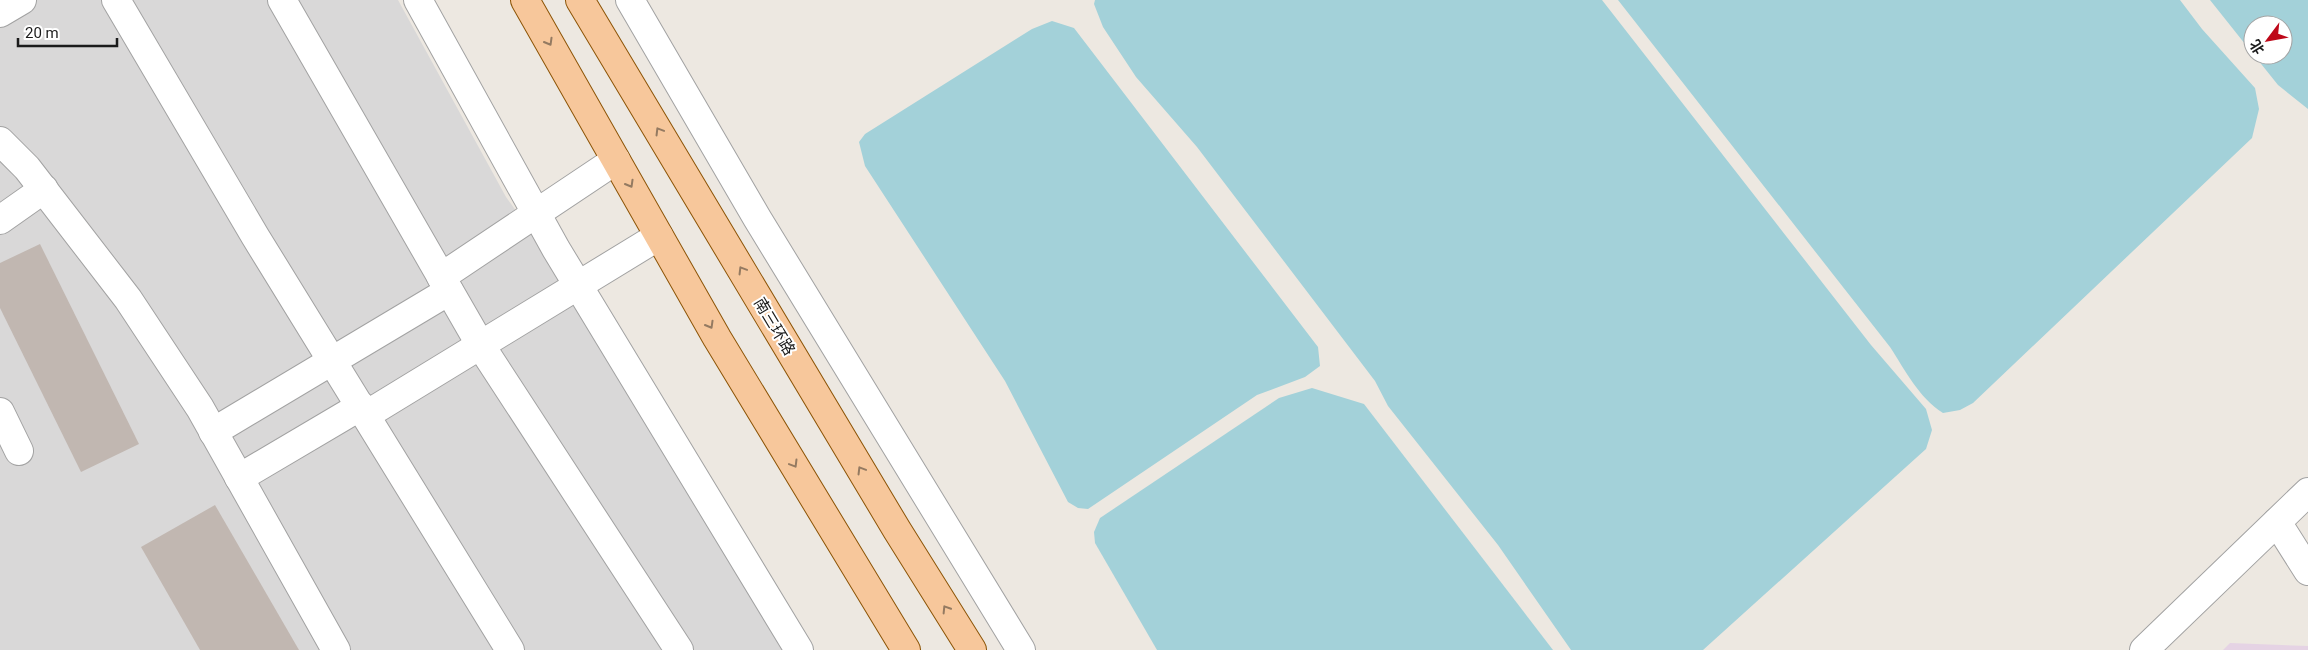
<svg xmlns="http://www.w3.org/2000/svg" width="2308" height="650" font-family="Roboto,'Noto Sans SC',sans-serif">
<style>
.residential{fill:#d9d8d8}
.industrial{fill:#e5d3e4}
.water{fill:#a3d1d9}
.building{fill:#c1b7b1}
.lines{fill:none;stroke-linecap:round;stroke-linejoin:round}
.minor-casing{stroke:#a2a2a2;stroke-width:30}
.major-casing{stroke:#8c5406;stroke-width:30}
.minor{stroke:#fff;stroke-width:28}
.major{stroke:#f7c79b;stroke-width:28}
.oneway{stroke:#947a61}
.labels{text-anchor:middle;stroke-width:4;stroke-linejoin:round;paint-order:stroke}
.street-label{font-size:16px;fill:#1b1b1b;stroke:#fff}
</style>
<rect width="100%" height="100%" fill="#ede8e1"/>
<polygon class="residential" points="0,0 398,0 506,197 599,325 795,650 0,650"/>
<polygon class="industrial" points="2230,643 2308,646 2308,650 2223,650"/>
<g class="water">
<polygon points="1095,0 1602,0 1871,345 1926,409 1932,430 1926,449 1703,650 1571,650 1498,545 1388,406 1375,381 1197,147 1136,77 1103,27 1094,4"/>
<path d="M1618,0H2180L2202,29L2255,88L2259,109L2252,138L1973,403L1960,410L1943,413C1919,398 1905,370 1890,347Z"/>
<polygon points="2210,0 2308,0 2308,109 2278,85 2254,55 2283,55 2283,25 2253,25 2253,54"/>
<polygon points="1052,21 1074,28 1318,347 1320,366 1305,377 1257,395 1088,509 1078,508 1068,502 1005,381 865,166 859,142 865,134 1032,29"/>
<polygon points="1312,388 1364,404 1553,650 1157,650 1095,543 1094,532 1100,518 1279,398"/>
</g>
<g class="building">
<polygon points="40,244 139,444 81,472 0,308 0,263"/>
<polygon points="215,505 299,650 200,650 141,547"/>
</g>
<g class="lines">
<g class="minor-casing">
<g id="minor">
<polyline points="116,0 255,236 510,650"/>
<polyline points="282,0 481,346 679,650"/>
<polyline points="418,0 556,249 799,650"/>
<polyline points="630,0 757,218 1021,650"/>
<polyline points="0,13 22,0"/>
<polyline points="0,141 27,168 128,299 200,408 336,650"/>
<polyline points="0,220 44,189"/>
<polyline points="441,277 616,160"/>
<polyline points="0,412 19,451"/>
<polyline points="366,415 659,236"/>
<polyline points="213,432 449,291"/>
<polyline points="239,478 361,406"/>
<polyline points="2277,522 2308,571"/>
<polyline points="2144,650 2308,492"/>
</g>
</g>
<g class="major-casing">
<g id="major">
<polyline points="525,0 717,338 906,650"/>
<polyline points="580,0 897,530 972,650"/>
</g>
</g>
<use href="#minor" class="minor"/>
<use href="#major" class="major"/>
</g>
<defs><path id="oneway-chevron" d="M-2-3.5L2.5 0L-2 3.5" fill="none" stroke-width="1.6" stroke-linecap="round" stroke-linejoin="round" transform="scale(1.25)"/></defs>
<g class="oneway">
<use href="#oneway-chevron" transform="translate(549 42) rotate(60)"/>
<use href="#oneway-chevron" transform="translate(659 131) rotate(-121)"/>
<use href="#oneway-chevron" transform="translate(630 184) rotate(60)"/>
<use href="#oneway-chevron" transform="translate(742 270) rotate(-121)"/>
<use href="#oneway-chevron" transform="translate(710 325) rotate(60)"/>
<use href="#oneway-chevron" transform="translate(794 464) rotate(59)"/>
<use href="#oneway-chevron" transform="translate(861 470) rotate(-121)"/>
<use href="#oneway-chevron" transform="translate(946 609) rotate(-122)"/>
</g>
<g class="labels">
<g class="street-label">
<text transform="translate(775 326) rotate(59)" y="6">南三环路</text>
</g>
</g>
<g transform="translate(2268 40) rotate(238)"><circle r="24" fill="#ffffff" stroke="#a4a4a4"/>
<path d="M0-4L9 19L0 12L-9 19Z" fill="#be0819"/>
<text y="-8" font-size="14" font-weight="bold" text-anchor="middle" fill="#1b1b1b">北</text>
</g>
<path d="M18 38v8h99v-8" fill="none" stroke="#1b1b1b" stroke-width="2.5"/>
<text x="25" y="38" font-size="15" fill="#1b1b1b" stroke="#ffffff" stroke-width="4" paint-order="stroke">20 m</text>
</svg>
